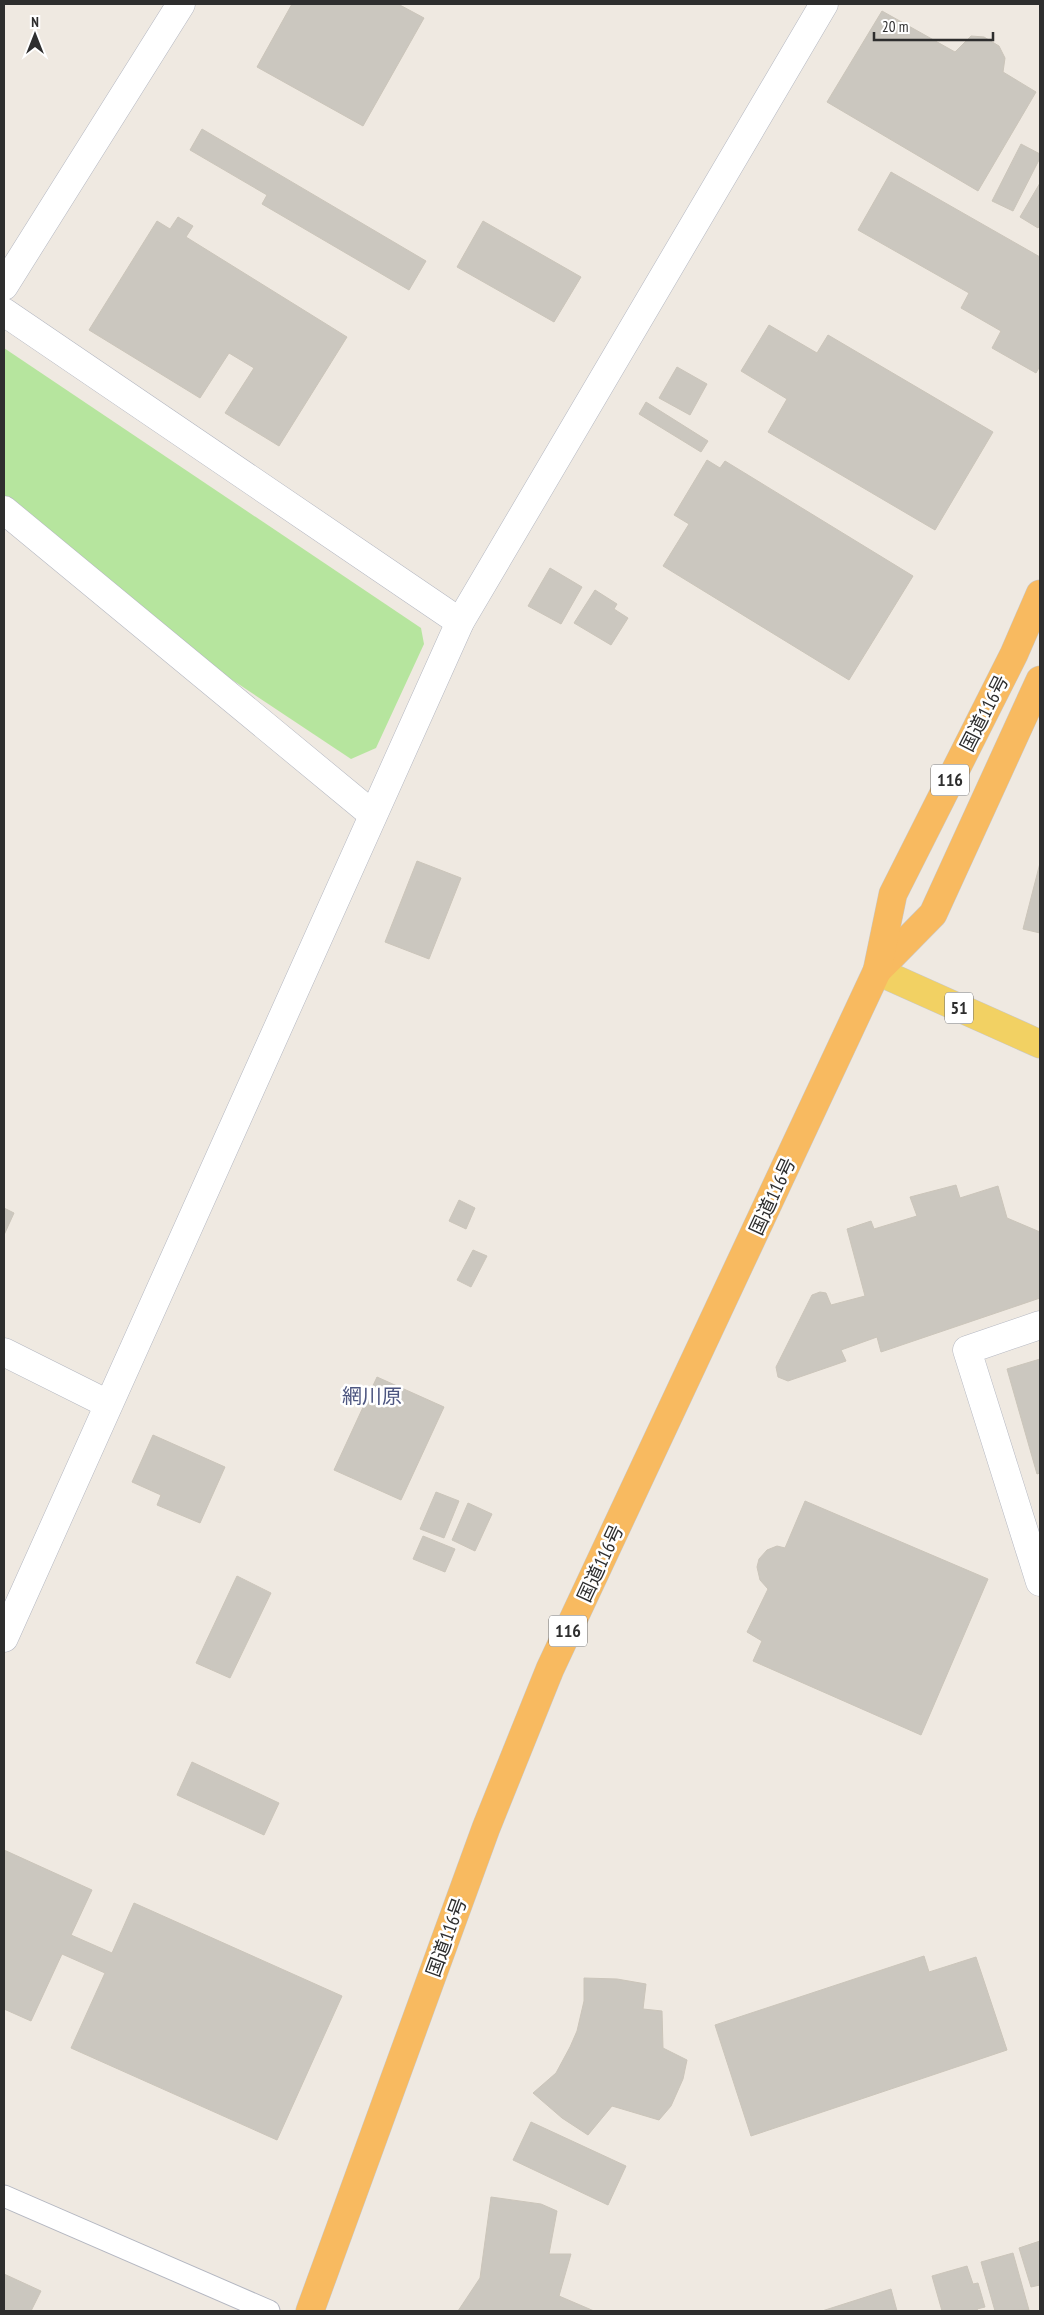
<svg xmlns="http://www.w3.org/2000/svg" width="1044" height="2315" font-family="'PT Sans Narrow','Noto Sans JP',sans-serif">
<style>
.green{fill:#b6e59e}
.building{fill:#cbc7bf;stroke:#cbc5ba}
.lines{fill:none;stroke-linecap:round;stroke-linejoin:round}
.service-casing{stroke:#b4b7c1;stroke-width:23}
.minor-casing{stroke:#b4b7c1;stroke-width:29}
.tertiary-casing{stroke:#b4b7c1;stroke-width:29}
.primary-casing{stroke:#c9c9c9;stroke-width:29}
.trunk-casing{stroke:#c9c9c9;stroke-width:29}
.service{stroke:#fff;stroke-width:21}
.minor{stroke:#fff;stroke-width:28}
.tertiary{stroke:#fff;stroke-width:28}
.primary{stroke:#f2d163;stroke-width:28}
.trunk{stroke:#f8ba60;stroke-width:28}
.labels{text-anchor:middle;stroke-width:5;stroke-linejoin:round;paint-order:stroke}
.shield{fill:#fff;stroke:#6d6d6d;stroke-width:1}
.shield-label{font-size:18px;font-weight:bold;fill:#2e2e2e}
.street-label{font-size:19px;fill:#2e2e2e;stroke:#fff}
.neighbourhood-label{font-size:20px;fill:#4d5680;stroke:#fff}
</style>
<rect width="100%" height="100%" fill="#efe9e1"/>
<polygon class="green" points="4,348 421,628 424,644 376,748 351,759 4,528"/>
<g class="building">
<polygon points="292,4 398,4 424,18 363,126 257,67"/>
<polygon points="882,11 955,52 971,36 984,37 999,46 1005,58 1003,72 1036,92 978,191 827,102"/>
<polygon points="202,129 426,261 409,290 262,204 267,195 190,150"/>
<polygon points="1021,144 1040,154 1040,158 1013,211 992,201"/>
<polygon points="891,172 1040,257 1040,366 1036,373 992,348 1001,331 961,308 969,293 858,230"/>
<polygon points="1040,183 1040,225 1038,228 1020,217"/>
<polygon points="178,217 193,226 186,237 347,337 279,446 225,413 254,368 229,353 200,398 89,330 157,221 170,229"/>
<polygon points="483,221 581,277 554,322 457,267"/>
<polygon points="769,325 817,353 828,335 993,432 935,530 768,432 787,399 741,371"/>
<polygon points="677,367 707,384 690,415 659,398"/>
<polygon points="646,402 708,441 701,452 639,414"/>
<polygon points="707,460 720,468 725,461 913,576 849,680 663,566 689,524 674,515"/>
<polygon points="550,568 582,587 561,624 528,606"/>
<polygon points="595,590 617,604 614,609 628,618 611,645 574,623"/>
<polygon points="417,861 461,878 429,959 385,942"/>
<polygon points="1040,863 1040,933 1023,929"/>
<polygon points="956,1185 960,1198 998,1186 1007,1218 1040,1232 1040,1298 881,1352 877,1337 841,1350 846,1361 788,1381 778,1377 776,1367 812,1295 820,1292 826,1293 831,1305 865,1296 847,1229 871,1221 874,1229 917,1216 910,1197"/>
<polygon points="459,1200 475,1208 466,1229 449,1221"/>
<polygon points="4,1208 14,1213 4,1235"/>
<polygon points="473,1250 487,1256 471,1287 457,1280"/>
<polygon points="1040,1359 1040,1473 1037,1474 1007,1369"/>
<polygon points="377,1377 444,1407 401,1500 334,1470"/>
<polygon points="153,1435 225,1467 200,1523 157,1505 161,1495 132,1482"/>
<polygon points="436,1492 459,1501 444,1538 420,1529"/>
<polygon points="805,1501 988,1579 921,1735 753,1661 762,1641 747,1632 768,1589 760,1580 757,1567 759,1559 767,1550 777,1546 785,1548"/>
<polygon points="468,1503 492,1514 475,1551 452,1540"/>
<polygon points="423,1536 455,1549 445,1572 413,1559"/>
<polygon points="237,1576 271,1593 230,1678 196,1663"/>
<polygon points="192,1762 279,1803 264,1835 177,1795"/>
<polygon points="4,1850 92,1890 71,1935 112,1953 134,1903 342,1996 277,2140 71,2048 105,1973 62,1954 31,2021 4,2009"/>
<polygon points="924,1956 929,1972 976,1957 1007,2050 751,2136 715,2025"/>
<polygon points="584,1978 617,1979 646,1984 643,2009 662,2011 663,2048 687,2060 683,2079 671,2106 659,2120 612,2106 588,2135 562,2118 533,2093 556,2073 570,2047 577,2031 584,2001"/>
<polygon points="531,2122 626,2166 608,2205 513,2160"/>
<polygon points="491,2197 541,2204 557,2211 549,2254 571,2254 559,2296 594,2311 458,2311 480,2278"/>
<polygon points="1040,2241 1040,2285 1031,2287 1019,2248"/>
<polygon points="1013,2253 1029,2310 995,2311 981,2262"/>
<polygon points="967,2266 973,2284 978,2283 985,2307 977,2309 978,2311 942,2311 932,2276"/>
<polygon points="4,2274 41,2291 31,2311 4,2311"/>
<polygon points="891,2289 897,2311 822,2311"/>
</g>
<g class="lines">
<g class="service-casing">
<polyline id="service" points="4,2196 269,2311"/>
</g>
<g class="minor-casing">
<g id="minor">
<polyline points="4,312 460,622"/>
<polyline points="4,510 372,814"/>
<polyline points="1040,1325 967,1350 1040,1582"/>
</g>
</g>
<g class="tertiary-casing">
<g id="tertiary">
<polyline points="4,286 181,4"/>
<polyline points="4,1352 108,1404"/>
<polyline points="4,1638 460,622 824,4"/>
</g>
</g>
<g class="primary-casing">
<polyline id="primary" points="877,971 1040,1044"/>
</g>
<g class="trunk-casing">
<g id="trunk">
<polyline points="877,971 933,914 1040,680"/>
<polyline points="310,2311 486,1828 550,1669 877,971 893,894 1014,654 1040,594"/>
</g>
</g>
<use href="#service" class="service"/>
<use href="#minor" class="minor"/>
<use href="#tertiary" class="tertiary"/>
<use href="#primary" class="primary"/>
<use href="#trunk" class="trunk"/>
</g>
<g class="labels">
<g class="shield">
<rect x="931" y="764.5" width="38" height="31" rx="4"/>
<rect x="945" y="992.5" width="28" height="31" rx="4"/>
<rect x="549" y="1615.5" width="38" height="31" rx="4"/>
</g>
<g class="shield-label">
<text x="950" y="786">116</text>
<text x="959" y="1014">51</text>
<text x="568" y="1637">116</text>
</g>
<g class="street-label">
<text transform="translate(984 713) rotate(-63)" y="7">国道116号</text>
<text transform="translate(772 1196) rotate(-65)" y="7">国道116号</text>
<text transform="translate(600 1563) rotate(-65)" y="7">国道116号</text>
<text transform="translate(446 1937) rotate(-70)" y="7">国道116号</text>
</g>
<g class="neighbourhood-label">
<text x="372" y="1403">網川原</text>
</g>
</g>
<rect width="1044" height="2315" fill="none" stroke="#2e2e2e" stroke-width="10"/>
<g transform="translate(35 35)" stroke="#ffffff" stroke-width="4" paint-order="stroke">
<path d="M0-4L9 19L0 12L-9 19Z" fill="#2e2e2e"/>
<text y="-8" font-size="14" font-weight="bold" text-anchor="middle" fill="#2e2e2e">N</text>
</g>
<path d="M874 32v8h119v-8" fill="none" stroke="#2e2e2e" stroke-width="2.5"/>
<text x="882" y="32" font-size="15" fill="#2e2e2e" stroke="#ffffff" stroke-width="4" paint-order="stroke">20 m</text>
</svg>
